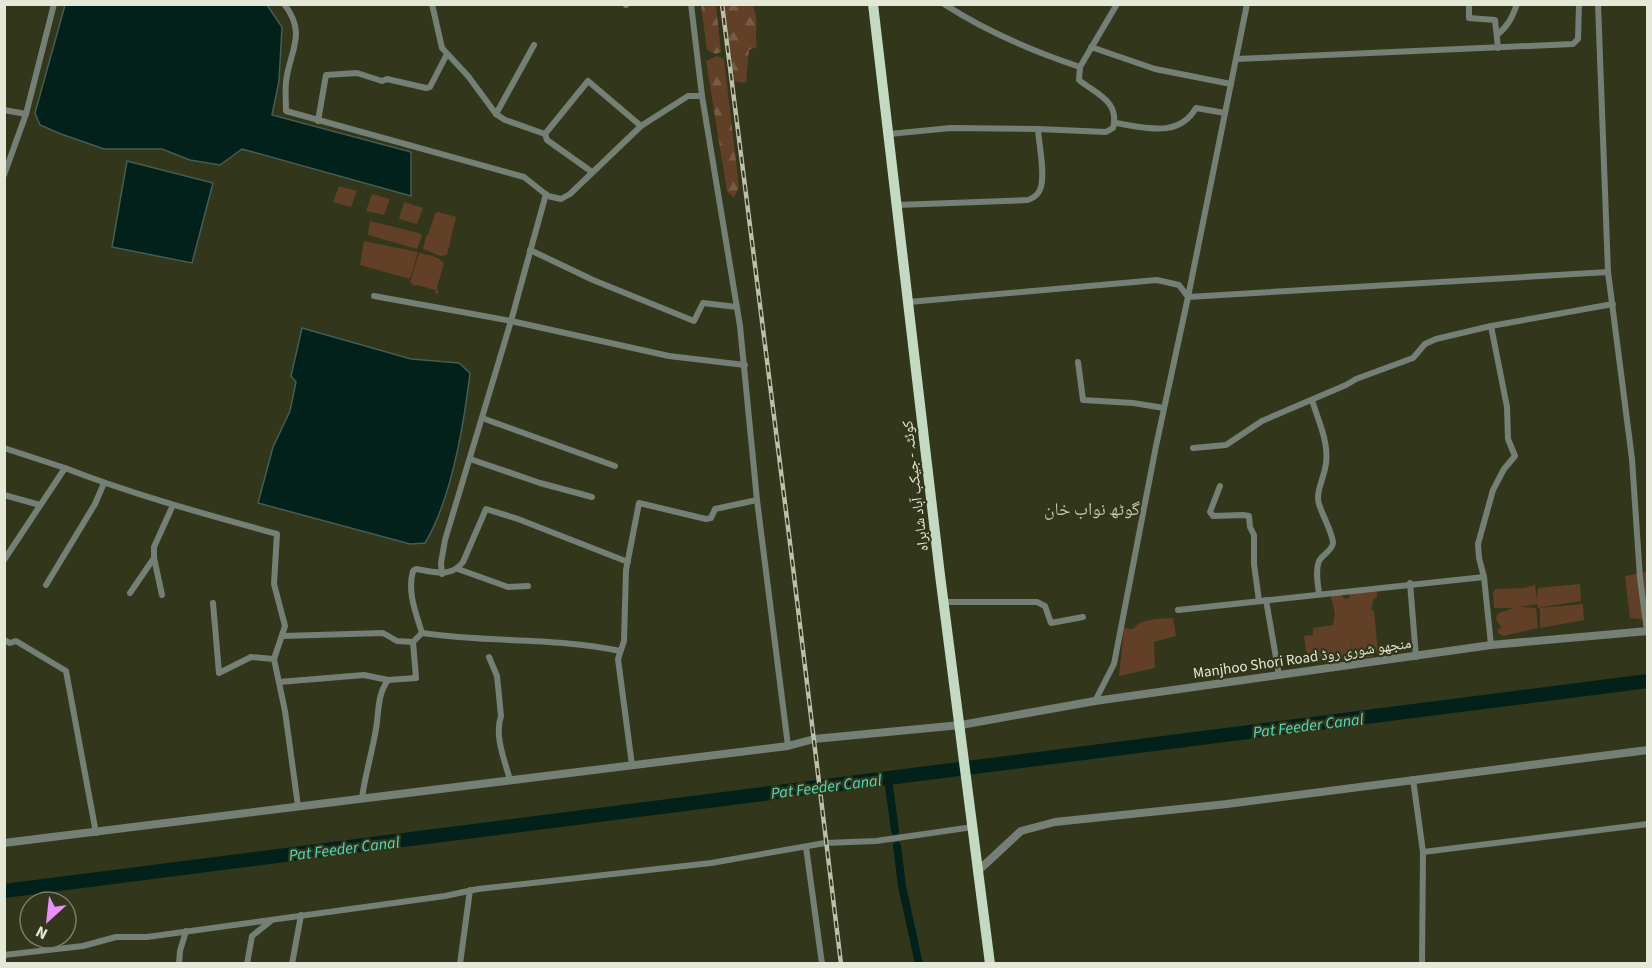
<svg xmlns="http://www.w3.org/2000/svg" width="1652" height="968" font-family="'Source Sans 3','Noto Naskh Arabic',sans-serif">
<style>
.green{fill:#623f27}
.forest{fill:url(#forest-firs)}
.water{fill:#02211b;stroke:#465d53;stroke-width:1.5}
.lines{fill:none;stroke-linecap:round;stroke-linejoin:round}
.canal{stroke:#02211b;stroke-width:8}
.river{stroke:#02211b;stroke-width:14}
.minor{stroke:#747f75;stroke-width:6}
.tertiary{stroke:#747f75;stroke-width:8}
.trunk{stroke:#c2dac2;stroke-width:10}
.rail-casing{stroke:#bcbfac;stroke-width:4.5}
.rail{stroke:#32361a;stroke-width:2;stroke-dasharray:7;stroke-linecap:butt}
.labels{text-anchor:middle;stroke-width:4.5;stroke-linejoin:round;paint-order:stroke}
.street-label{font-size:15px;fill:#e5e8d7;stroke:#32361a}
.water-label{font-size:16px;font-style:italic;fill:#4fdec0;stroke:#32361a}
.quarter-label{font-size:18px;fill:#bfc4a3;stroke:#32361a}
</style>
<defs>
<pattern id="forest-firs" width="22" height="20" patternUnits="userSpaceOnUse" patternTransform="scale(1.5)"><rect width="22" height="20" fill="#623f27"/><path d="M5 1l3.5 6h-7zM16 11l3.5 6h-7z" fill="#785b46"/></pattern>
</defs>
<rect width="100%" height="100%" fill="#32361a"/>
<g class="green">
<polygon points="339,186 357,191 351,207 333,202"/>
<polygon points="372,194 390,199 384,215 366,211"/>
<polygon points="404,202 423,208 417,224 399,219"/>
<polygon points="438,212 456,217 447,255 440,256 423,249 426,236 428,235 435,214"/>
<polygon points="370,221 419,233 422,236 417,249 368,235"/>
<polygon points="364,241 418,252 410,279 360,265"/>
<path d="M419,253C429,255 437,256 444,263L437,288L439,293L436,294L435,290L417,285L414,286L410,282Z"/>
<polygon points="1647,572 1647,620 1630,618 1625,576"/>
<polygon points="1580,584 1581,601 1538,608 1537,604 1520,607 1536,608 1538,628 1503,636 1498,633 1498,628 1500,630 1501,627 1496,620 1497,614 1513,608 1494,608 1493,593 1495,589 1524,588 1535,585 1537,599 1538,588"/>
<polygon points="1372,589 1377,592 1377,598 1374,598 1371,609 1374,611 1378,652 1371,657 1353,658 1349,633 1352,657 1308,663 1304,636 1313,635 1313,628 1333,625 1335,613 1331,598 1334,593 1341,594 1345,599 1349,598 1350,594 1362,590 1368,593"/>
<polygon points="1583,604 1584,620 1540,628 1540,608"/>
<path d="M1173,618L1176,636L1154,642L1155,668L1119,676L1124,628L1133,629C1141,618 1160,619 1173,618Z"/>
</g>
<g class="forest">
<polygon points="701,5 716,5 721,52 716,54 707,50"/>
<path d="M723,5H752C760,18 754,32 757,47L749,50L746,83L732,81Z"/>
<polygon points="717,56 724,59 739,187 734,198 727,191 706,61"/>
</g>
<g class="water">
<polygon points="65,5 267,5 282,27 279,81 272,115 411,152 411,196 242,149 220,165 190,160 162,149 104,149 61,134 40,125 35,113"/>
<polygon points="127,161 213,183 192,263 112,247"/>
<path d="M302,328L411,359L459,363L470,373C464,423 451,500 425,543L410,544L258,503L273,447L290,411L296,382L291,376Z"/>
</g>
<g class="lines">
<g class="canal">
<polyline points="888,778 895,831"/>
<polyline points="897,846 902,886 919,964"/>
</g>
<polyline class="river" points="4,891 1648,681"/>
<g class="minor">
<path d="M284,4C308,34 289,52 286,82C285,92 286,102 286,111L524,177L548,196L561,199L570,194L641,126L688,96H702"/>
<polyline points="432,4 442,48 468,76 496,114 505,120 545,134 547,140 592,172"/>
<polyline points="691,4 702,96 740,326 757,500 788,746"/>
<path d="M944,4C987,32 1032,51 1080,67L1117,4"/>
<polyline points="1469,4 1469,18 1495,20 1498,48"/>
<polyline points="1598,4 1608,272 1632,459 1640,578 1647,631"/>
<polyline points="626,5 626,4"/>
<path d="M1497,35C1508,26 1512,18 1517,4"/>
<polyline points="1091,47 1155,69 1231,84"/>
<polyline points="1236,59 1573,44 1578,39 1579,4"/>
<polyline points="4,110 26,114"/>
<polyline points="496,114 534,45"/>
<polyline points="318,121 326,75 357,73 382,81 387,79 426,88 430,87 447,54"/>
<path d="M1115,123C1144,127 1178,139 1196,108L1225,113"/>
<polyline points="545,134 588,81 641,126"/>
<path d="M889,134L951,128L1038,129L1106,132L1113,128C1120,101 1096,94 1079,80L1080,67"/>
<polyline points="4,175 26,114 54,4"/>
<polyline points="546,194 511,321 669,356 745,365"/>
<path d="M897,205L1028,200C1034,198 1039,194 1041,187C1045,172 1039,145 1038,129"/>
<polyline points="530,250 593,280 694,321 703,303 737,307"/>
<polyline points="374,296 511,321 445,540 441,563 442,574"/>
<polyline points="909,302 1157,280 1179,285 1188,297 1608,272"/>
<polyline points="1491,326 1507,407 1508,439 1515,456 1504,469 1493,490 1478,544 1479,558 1484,577 1491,645"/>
<polyline points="1078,362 1083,400 1133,403 1164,408"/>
<path d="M1312,400C1318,420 1329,442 1326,463C1325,476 1315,492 1319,504C1321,512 1333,534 1333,543C1332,551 1322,555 1319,561C1315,571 1318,584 1319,594"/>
<polyline points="482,418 615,466"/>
<polyline points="4,448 65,468"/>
<polyline points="1193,448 1226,445 1262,421 1346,385 1356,379 1413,358 1425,344 1436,339 1491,326 1613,304"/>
<polyline points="470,459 540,483 592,497"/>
<polyline points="1220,486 1210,512 1213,516 1243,515 1249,516 1250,527 1254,535 1254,564 1259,601"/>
<polyline points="4,495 40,505"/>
<polyline points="154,558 162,595"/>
<path d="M4,560L65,468C134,495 205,514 277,534L274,584L285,626L274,659"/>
<polyline points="458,569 508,587 528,586"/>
<polyline points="1410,583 1416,657"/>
<polyline points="46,585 95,504 104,483"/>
<polyline points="130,593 154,558 154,547 173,505"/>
<polyline points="1266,600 1279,675"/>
<polyline points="944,602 1037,602 1045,606 1051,623 1083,617"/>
<polyline points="213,603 219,673 251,657 274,659 285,711 298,806"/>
<polyline points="1178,610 1484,577"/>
<path d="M422,633C416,613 407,592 413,571L416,569C434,572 451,578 463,562L486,509L518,519L628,562"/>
<path d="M422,633C487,643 555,637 620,651"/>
<polyline points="283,636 383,633 397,641 413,642"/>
<polyline points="4,640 10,643 16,641 66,671 96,833"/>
<path d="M489,657L497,676L501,716C494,736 505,761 510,780"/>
<polyline points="279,682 364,675 388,680"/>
<polyline points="1095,701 1114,664 1156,446 1188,297 1247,4"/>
<polyline points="632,765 618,659 624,641 626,570 639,503 706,519 711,518 715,509 757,500"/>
<polyline points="1413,779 1423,852 1422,964"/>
<path d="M362,798C365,775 372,753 376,729C379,712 377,695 388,680L416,678L413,642L422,633"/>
<polyline points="806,847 822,964"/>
<polyline points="1423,852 1648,824"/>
<polyline points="4,955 83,946 116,937 147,937 445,896 478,889 711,863 825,843 876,841 973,827"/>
<polyline points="179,964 180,951 186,931"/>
<polyline points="247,964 252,936 272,920"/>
<polyline points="292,964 301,915"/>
<polyline points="460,964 470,890"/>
</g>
<g class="tertiary">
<polyline points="4,843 788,746 814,739 961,725 1095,701 1491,645 1648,631"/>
<polyline points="979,870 1021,831 1055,822 1227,804 1648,750"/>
</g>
<polyline class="trunk" points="873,4 940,575 990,964"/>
<g class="rail-casing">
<polyline id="rail" points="722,4 791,551 841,964"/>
</g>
<use href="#rail" class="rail"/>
</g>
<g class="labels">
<g class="street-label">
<text transform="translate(915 486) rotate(-97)" y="5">کوئٹہ - جیکب آباد شاہراہ</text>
<text transform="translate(1302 658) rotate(-8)" y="5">Manjhoo Shori Road منجھو شوری روڈ</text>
</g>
<g class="water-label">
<text transform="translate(1308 725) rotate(-7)" y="6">Pat Feeder Canal</text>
<text transform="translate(826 786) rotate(-7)" y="6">Pat Feeder Canal</text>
<text transform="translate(344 848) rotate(-7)" y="6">Pat Feeder Canal</text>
</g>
<g class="quarter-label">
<text x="1092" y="515">گوٹھ نواب خان</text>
</g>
</g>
<rect width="1652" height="968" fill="none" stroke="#e5e8d7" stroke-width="12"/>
<g transform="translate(48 920) rotate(207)"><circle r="28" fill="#32361a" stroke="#7a7d66" stroke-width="1.5"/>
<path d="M0-4.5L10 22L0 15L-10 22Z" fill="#eb8dfc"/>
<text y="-9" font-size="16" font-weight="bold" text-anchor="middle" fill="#e5e8d7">N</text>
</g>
</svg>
